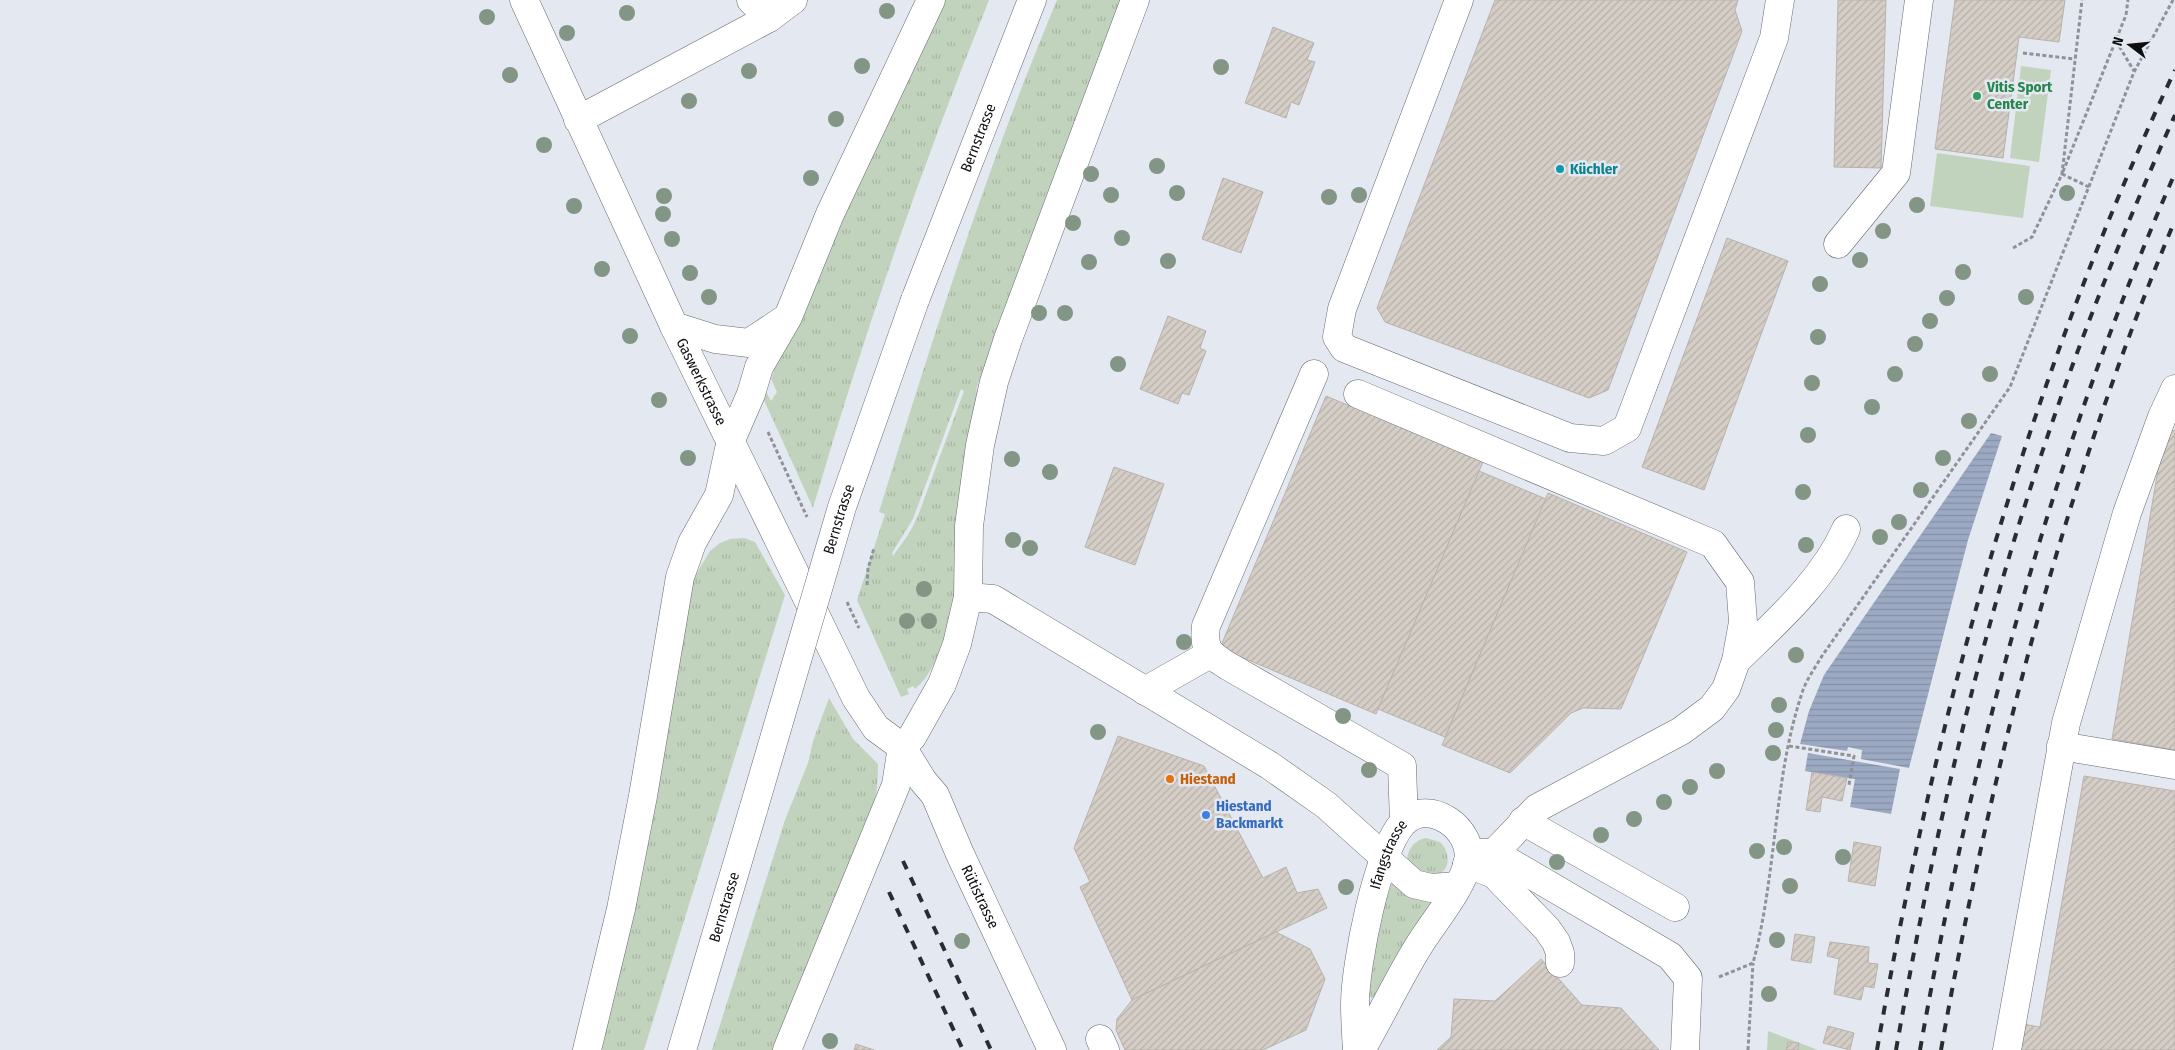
<svg xmlns="http://www.w3.org/2000/svg" width="2175" height="1050" font-family="'Fira Sans Condensed',sans-serif">
<style>
.grass{fill:url(#grass-tufts);fill-rule:evenodd}
.green{fill:#c2d3bd}
.water{fill:url(#water-rules)}
.building{fill:url(#building-hatch);stroke:#b9b2ac}
.lines{fill:none;stroke-linecap:round;stroke-linejoin:round}
.minor-casing{stroke:#666970;stroke-width:29}
.major-casing{stroke:#666970;stroke-width:29}
.path{stroke:#8f9299;stroke-width:3;stroke-dasharray:4 2.5;stroke-linecap:butt}
.minor{stroke:#fff;stroke-width:28}
.major{stroke:#fff;stroke-width:28}
.rail{stroke:#2a2c2f;stroke-width:4;stroke-dasharray:9 9;stroke-linecap:butt}
.major-bridge-casing{stroke:#666970;stroke-width:29;stroke-linecap:butt}
.major-bridge{stroke:#fff;stroke-width:28}
.tree{fill:#839584}
.leisure-dot{fill:#2e9e5b;stroke:#e4e8f1;stroke-width:2}
.culture-dot{fill:#0f9aa8;stroke:#e4e8f1;stroke-width:2}
.food-dot{fill:#e8710a;stroke:#e4e8f1;stroke-width:2}
.shop-dot{fill:#3f7fe0;stroke:#e4e8f1;stroke-width:2}
.labels{text-anchor:middle;stroke-width:5;stroke-linejoin:round;paint-order:stroke}
.leisure-label{font-size:15px;font-weight:bold;fill:#27864d;stroke:#e4e8f1;text-anchor:start}
.street-label{font-size:15px;fill:#0d0e11;stroke:#e4e8f1}
.culture-label{font-size:15px;font-weight:bold;fill:#0d838f;stroke:#e4e8f1;text-anchor:start}
.food-label{font-size:15px;font-weight:bold;fill:#c56008;stroke:#e4e8f1;text-anchor:start}
.shop-label{font-size:15px;font-weight:bold;fill:#366cbe;stroke:#e4e8f1;text-anchor:start}
</style>
<defs>
<pattern id="grass-tufts" width="24" height="20" patternUnits="userSpaceOnUse" patternTransform="scale(1.25)"><rect width="24" height="20" fill="#c2d3bd"/><path d="M3 7l-1-3M5 7V3M7 7l1-3M15 17l-1-3M17 17v-4M19 17l1-3" fill="none" stroke="#a6b4a1"/></pattern>
<pattern id="water-rules" width="6" height="5" patternUnits="userSpaceOnUse" patternTransform="scale(1.25)"><rect width="6" height="5" fill="#9ca9c3"/><path d="M0 2.5h6" fill="none" stroke="#8590a6"/></pattern>
<pattern id="building-hatch" width="6" height="6" patternUnits="userSpaceOnUse" patternTransform="scale(1.25)"><rect width="6" height="6" fill="#d5cec7"/><path d="M-1 1l2-2M0 6l6-6M5 7l2-2" fill="none" stroke="#b6b0aa"/></pattern>
</defs>
<rect width="100%" height="100%" fill="#e4e8f1"/>
<g class="grass">
<path d="M940,0H989C922,166 863,336 813,508L763,398L766,392L771,401L777,392L771,379L805,292Z"/>
<path d="M1057,0H1121L1017,274L976,390L981,392L955,595C948,625 940,668 915,689L913,686L907,689L909,694L901,697L857,600L885,514L879,512C932,339 987,167 1057,0ZM961,389L964,391L919,513L910,532L893,556L892,553L913,519Z"/>
<polygon points="744,538 755,542 785,595 644,1050 600,1050 649,839 670,704 692,581 710,551 720,543 730,539"/>
<path d="M829,698L853,739L878,764C878,792 874,815 864,842L858,839L856,845L861,847L776,1050H712L785,820L808,763L813,741Z"/>
<path d="M1426,838L1440,842C1448,849 1452,866 1441,873C1437,876 1430,876 1425,878L1407,860C1408,848 1415,840 1426,838Z"/>
<polygon points="1392,883 1404,890 1434,897 1376,995 1372,998 1368,996 1368,987 1383,908"/>
</g>
<g class="green">
<polygon points="2021,66 2051,70 2039,162 2010,158"/>
<polygon points="1937,153 2030,166 2023,218 1930,206"/>
<polygon points="1768,1031 1818,1050 1767,1050"/>
</g>
<g class="water">
<polygon points="1991,433 2002,436 1968,540 1909,768 1861,759 1862,750 1848,747 1847,751 1800,744 1809,711 1824,675"/>
<polygon points="1808,753 1900,769 1891,814 1850,807 1855,779 1805,771"/>
</g>
<g class="building">
<polygon points="1495,0 1738,0 1735,10 1742,31 1608,390 1589,398 1385,322 1377,308"/>
<polygon points="1838,0 1886,0 1881,168 1834,167"/>
<polygon points="1955,0 2065,0 2059,42 2019,37 2003,158 1935,149"/>
<polygon points="1273,27 1314,43 1307,60 1315,62 1299,105 1291,102 1286,118 1245,103"/>
<polygon points="1223,178 1263,192 1241,253 1202,239"/>
<polygon points="1727,238 1788,261 1704,490 1642,467"/>
<polygon points="1168,316 1206,331 1200,348 1206,351 1189,395 1182,393 1178,404 1140,389"/>
<polygon points="1326,396 1483,462 1376,714 1220,648"/>
<polygon points="2165,429 2175,431 2175,750 2112,739"/>
<polygon points="1114,467 1164,484 1135,565 1085,547"/>
<polygon points="1479,471 1546,499 1445,737 1378,709"/>
<polygon points="1548,493 1687,552 1621,709 1583,708 1571,713 1510,773 1442,745"/>
<polygon points="1118,736 1204,766 1263,878 1286,867 1297,893 1318,889 1327,908 1132,1000 1080,887 1090,882 1074,848"/>
<polygon points="1812,772 1847,778 1842,801 1822,797 1820,812 1806,810"/>
<polygon points="2084,776 2175,791 2175,1050 2015,1050 2022,1024 2040,1027"/>
<polygon points="1854,842 1881,847 1875,886 1848,881"/>
<polygon points="1276,932 1310,949 1325,979 1306,1030 1263,1050 1125,1050 1116,1030 1117,1019 1132,1000"/>
<polygon points="1795,934 1815,937 1811,963 1791,960"/>
<polygon points="1830,942 1869,947 1868,963 1878,964 1874,988 1864,986 1861,1000 1834,994 1839,959 1827,956"/>
<polygon points="1541,959 1582,1005 1621,1008 1659,1050 1437,1050 1451,1037 1454,999 1495,1001"/>
<polygon points="1828,1026 1854,1033 1850,1050 1823,1043"/>
<polygon points="1788,1042 1799,1043 1798,1050 1786,1050"/>
<polygon points="856,1044 874,1050 854,1050"/>
</g>
<g class="lines">
<g class="minor-casing">
<g id="minor">
<path id="s1" d="M524,0L674,326L856,698L876,728L902,747L923,781L935,795L960,854L1052,1050"/>
<polyline points="751,0 769,18"/>
<polyline points="1459,0 1342,309 1337,337 1344,348 1570,438 1604,441 1627,428 1774,38 1780,0"/>
<polyline points="578,120 769,18 793,0"/>
<polyline points="1838,244 1896,173 1919,0"/>
<polyline points="674,326 715,339 749,343 785,319"/>
<path d="M1314,374L1206,626C1203,650 1209,654 1228,666L1402,766L1404,822"/>
<polyline points="1358,394 1713,544 1740,582 1743,622 1736,661 1726,689 1712,708 1681,731 1537,808 1494,853"/>
<polyline points="968,597 993,599 1269,765 1326,805 1414,884 1431,888 1457,886"/>
<path d="M1736,661C1776,622 1823,581 1846,529"/>
<polyline points="1145,691 1210,654"/>
<polyline points="2061,746 2175,765"/>
<polyline points="1523,821 1675,907"/>
<polyline points="1475,853 1494,853 1670,956 1688,978 1685,1050"/>
<polyline points="1467,864 1494,874 1547,929 1556,942 1560,953 1560,963"/>
<polyline points="1100,1039 1105,1050"/>
<polyline points="587,1050 621,909 643,796 680,577 692,543 719,495 731,440 751,394 759,367 788,317 830,214 931,0"/>
<polyline points="787,1050 896,785 902,747 912,737 942,684 957,644 968,597 969,526 980,445 994,382 1008,339 1135,0"/>
<path id="s2" d="M1357,1050C1356,1035 1355,1020 1355,1004C1355,966 1377,851 1403,823C1429,796 1475,830 1468,862C1461,891 1433,922 1418,947C1397,981 1381,1016 1361,1050"/>
<polyline points="2007,1050 2066,723 2127,513 2162,417 2175,389"/>
</g>
</g>
<g class="major-casing">
<g id="major">
<path id="s3" d="M915,300L1032,0"/>
<path id="s4" d="M682,1050L754,807"/>
</g>
</g>
<g class="path">
<polyline points="2116,41 2134,71"/>
<polyline points="2023,53 2075,59"/>
<polyline points="2089,187 2062,174 2126,15 2128,0"/>
<polyline points="2013,248 2032,237 2062,174 2082,0"/>
<polyline points="768,432 807,517"/>
<polyline points="867,585 868,569 874,548"/>
<polyline points="847,602 859,628"/>
<polyline points="1789,746 1854,756 1849,785"/>
<path d="M1719,977L1753,963C1777,874 1773,780 1802,693C1806,680 1815,668 1822,656L2010,387L2134,72L2173,0"/>
<polyline points="1748,1050 1753,963"/>
</g>
<use href="#minor" class="minor"/>
<use href="#major" class="major"/>
<g class="rail">
<polyline points="903,861 991,1050"/>
<polyline points="889,892 963,1050"/>
<path d="M1877,1050C1936,712 2028,381 2175,70"/>
<path d="M1896,1050C1930,857 1973,664 2034,477C2074,353 2122,233 2175,115"/>
<path d="M1920,1050C1973,749 2052,454 2175,173"/>
<path d="M1941,1050C1992,764 2063,489 2175,220"/>
</g>
<g class="major-bridge-casing">
<g id="major-bridge">
<path id="s5" d="M754,807L842,507L915,300"/>
</g>
</g>
<use href="#major-bridge" class="major-bridge"/>
</g>
<g class="tree">
<circle cx="887" cy="11" r="8"/>
<circle cx="627" cy="13" r="8"/>
<circle cx="487" cy="17" r="8"/>
<circle cx="567" cy="33" r="8"/>
<circle cx="862" cy="66" r="8"/>
<circle cx="1221" cy="67" r="8"/>
<circle cx="749" cy="71" r="8"/>
<circle cx="510" cy="75" r="8"/>
<circle cx="689" cy="101" r="8"/>
<circle cx="836" cy="119" r="8"/>
<circle cx="544" cy="145" r="8"/>
<circle cx="1157" cy="166" r="8"/>
<circle cx="1091" cy="174" r="8"/>
<circle cx="811" cy="178" r="8"/>
<circle cx="1177" cy="193" r="8"/>
<circle cx="2067" cy="193" r="8"/>
<circle cx="1111" cy="195" r="8"/>
<circle cx="1359" cy="195" r="8"/>
<circle cx="664" cy="196" r="8"/>
<circle cx="1329" cy="197" r="8"/>
<circle cx="1917" cy="205" r="8"/>
<circle cx="574" cy="206" r="8"/>
<circle cx="663" cy="214" r="8"/>
<circle cx="1073" cy="223" r="8"/>
<circle cx="1883" cy="231" r="8"/>
<circle cx="1122" cy="238" r="8"/>
<circle cx="672" cy="239" r="8"/>
<circle cx="1860" cy="260" r="8"/>
<circle cx="1168" cy="261" r="8"/>
<circle cx="1089" cy="262" r="8"/>
<circle cx="602" cy="269" r="8"/>
<circle cx="1963" cy="272" r="8"/>
<circle cx="690" cy="273" r="8"/>
<circle cx="1820" cy="284" r="8"/>
<circle cx="709" cy="297" r="8"/>
<circle cx="2026" cy="297" r="8"/>
<circle cx="1947" cy="298" r="8"/>
<circle cx="1039" cy="313" r="8"/>
<circle cx="1065" cy="313" r="8"/>
<circle cx="1930" cy="321" r="8"/>
<circle cx="630" cy="336" r="8"/>
<circle cx="1818" cy="337" r="8"/>
<circle cx="1915" cy="344" r="8"/>
<circle cx="1118" cy="364" r="8"/>
<circle cx="1895" cy="374" r="8"/>
<circle cx="1990" cy="374" r="8"/>
<circle cx="1812" cy="383" r="8"/>
<circle cx="659" cy="400" r="8"/>
<circle cx="1872" cy="407" r="8"/>
<circle cx="1969" cy="421" r="8"/>
<circle cx="1808" cy="435" r="8"/>
<circle cx="688" cy="458" r="8"/>
<circle cx="1943" cy="458" r="8"/>
<circle cx="1012" cy="459" r="8"/>
<circle cx="1050" cy="472" r="8"/>
<circle cx="1921" cy="490" r="8"/>
<circle cx="1803" cy="492" r="8"/>
<circle cx="1899" cy="522" r="8"/>
<circle cx="1880" cy="537" r="8"/>
<circle cx="1013" cy="540" r="8"/>
<circle cx="1806" cy="545" r="8"/>
<circle cx="1030" cy="548" r="8"/>
<circle cx="924" cy="589" r="8"/>
<circle cx="907" cy="621" r="8"/>
<circle cx="929" cy="621" r="8"/>
<circle cx="1184" cy="642" r="8"/>
<circle cx="1796" cy="655" r="8"/>
<circle cx="1779" cy="705" r="8"/>
<circle cx="1343" cy="716" r="8"/>
<circle cx="1776" cy="730" r="8"/>
<circle cx="1098" cy="732" r="8"/>
<circle cx="1773" cy="753" r="8"/>
<circle cx="1369" cy="770" r="8"/>
<circle cx="1717" cy="771" r="8"/>
<circle cx="1690" cy="787" r="8"/>
<circle cx="1664" cy="802" r="8"/>
<circle cx="1634" cy="819" r="8"/>
<circle cx="1601" cy="835" r="8"/>
<circle cx="1784" cy="847" r="8"/>
<circle cx="1757" cy="851" r="8"/>
<circle cx="1843" cy="857" r="8"/>
<circle cx="1557" cy="862" r="8"/>
<circle cx="1790" cy="886" r="8"/>
<circle cx="1346" cy="887" r="8"/>
<circle cx="1777" cy="940" r="8"/>
<circle cx="962" cy="941" r="8"/>
<circle cx="1769" cy="994" r="8"/>
<circle cx="830" cy="1041" r="8"/>
</g>
<circle class="leisure-dot" cx="1977" cy="96" r="5"/>
<circle class="culture-dot" cx="1560" cy="169" r="5"/>
<circle class="food-dot" cx="1170" cy="779" r="5"/>
<circle class="shop-dot" cx="1206" cy="815" r="5"/>
<g class="labels">
<g class="leisure-label">
<text x="1987" y="92">Vitis Sport<tspan x="1987" dy="17">Center</tspan></text>
</g>
<g class="street-label">
<text dy="5" stroke="none"><textPath href="#s3" startOffset="174">Bernstrasse</textPath></text>
<text dy="5" stroke="none"><textPath href="#s1" startOffset="421">Gaswerkstrasse</textPath></text>
<text dy="5" stroke="none"><textPath href="#s5" startOffset="300">Bernstrasse</textPath></text>
<text dy="5" stroke="none"><textPath href="#s2" startOffset="200">Ifangstrasse</textPath></text>
<text dy="5" stroke="none"><textPath href="#s1" startOffset="1011">Rütistrasse</textPath></text>
<text dy="5" stroke="none"><textPath href="#s4" startOffset="149">Bernstrasse</textPath></text>
</g>
<g class="culture-label">
<text x="1570" y="174">Küchler</text>
</g>
<g class="food-label">
<text x="1180" y="784">Hiestand</text>
</g>
<g class="shop-label">
<text x="1216" y="811">Hiestand<tspan x="1216" dy="17">Backmarkt</tspan></text>
</g>
</g>
<g transform="translate(2130 45) rotate(286)" stroke="#e4e8f1" stroke-width="4" paint-order="stroke">
<path d="M0-4L9 19L0 12L-9 19Z" fill="#0d0e11"/>
<text y="-8" font-size="14" font-weight="bold" text-anchor="middle" fill="#0d0e11">N</text>
</g>
</svg>
